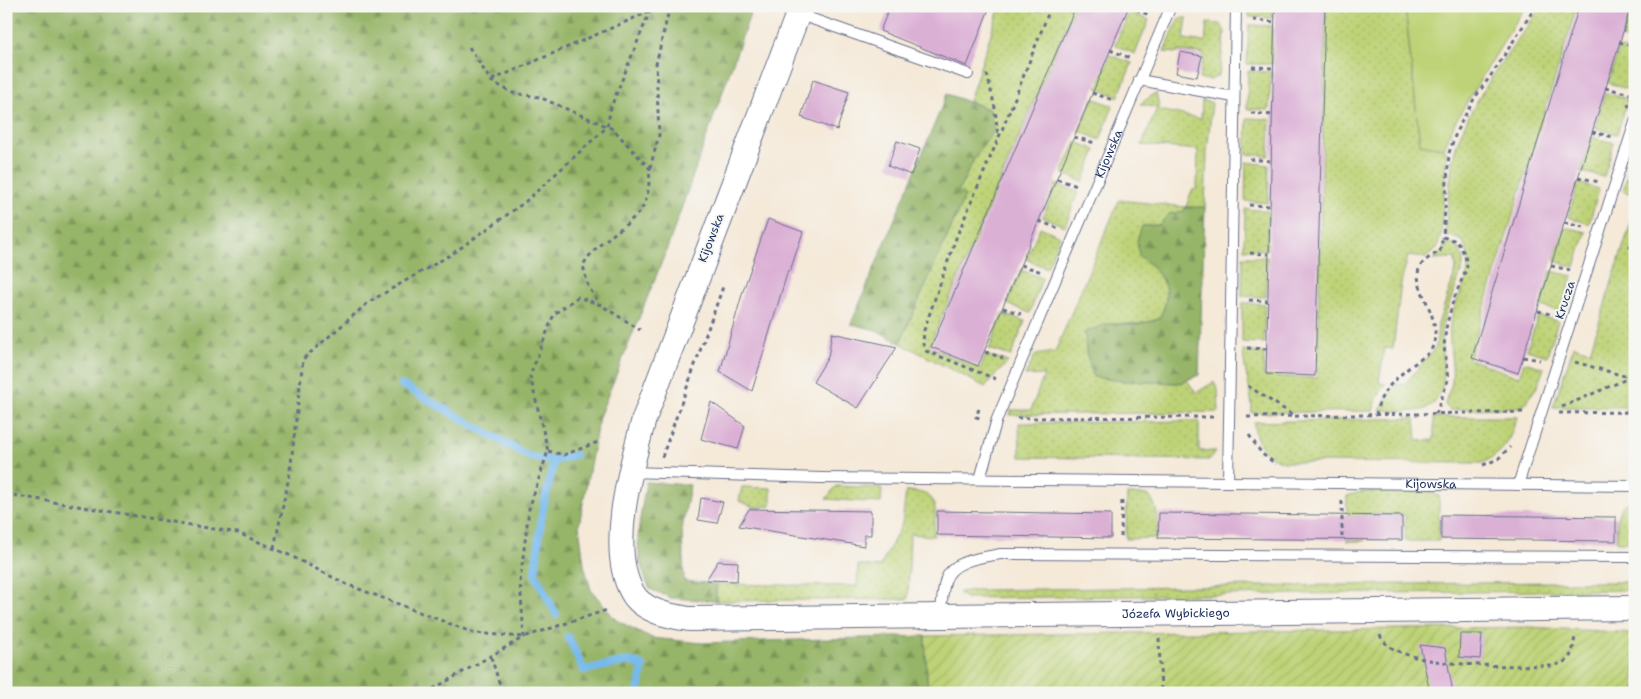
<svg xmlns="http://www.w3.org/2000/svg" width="1641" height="699" font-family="'Shantell Sans',sans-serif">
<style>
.grass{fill:url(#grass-dots);stroke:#6c816a}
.forest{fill:url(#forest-firs);stroke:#587263}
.park{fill:#bed377;stroke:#6c816a}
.garden{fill:url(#garden-furrows);stroke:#6c816a}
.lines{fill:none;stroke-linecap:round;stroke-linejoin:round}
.stream{stroke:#76b9ec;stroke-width:8}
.building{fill:#dbb0d5}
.service-casing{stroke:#677089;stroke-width:12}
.tertiary-casing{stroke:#677089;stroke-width:26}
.path{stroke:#677089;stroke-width:3;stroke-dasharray:4 4;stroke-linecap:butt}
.service{stroke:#fff;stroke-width:10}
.tertiary{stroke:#fff;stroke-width:24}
.labels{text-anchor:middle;stroke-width:4;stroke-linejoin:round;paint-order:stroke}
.street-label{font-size:12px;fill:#1b2f5e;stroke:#f6f6f2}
</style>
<defs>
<pattern id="grass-dots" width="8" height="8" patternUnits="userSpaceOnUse" patternTransform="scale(1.25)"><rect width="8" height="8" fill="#bed377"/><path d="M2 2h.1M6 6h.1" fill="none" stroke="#a3b569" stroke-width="1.8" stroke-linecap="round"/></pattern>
<pattern id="forest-firs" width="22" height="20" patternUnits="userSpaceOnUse" patternTransform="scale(1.25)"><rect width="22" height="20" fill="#96b568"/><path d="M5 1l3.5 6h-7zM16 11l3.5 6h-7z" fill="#7a9459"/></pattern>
<pattern id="garden-furrows" width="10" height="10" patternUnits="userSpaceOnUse" patternTransform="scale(1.25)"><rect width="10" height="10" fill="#bed377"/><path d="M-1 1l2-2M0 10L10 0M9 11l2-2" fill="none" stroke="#a3b569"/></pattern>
</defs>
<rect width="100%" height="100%" fill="#f6f6f2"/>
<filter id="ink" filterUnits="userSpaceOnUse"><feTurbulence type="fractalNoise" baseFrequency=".02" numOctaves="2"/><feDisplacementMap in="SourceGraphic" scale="10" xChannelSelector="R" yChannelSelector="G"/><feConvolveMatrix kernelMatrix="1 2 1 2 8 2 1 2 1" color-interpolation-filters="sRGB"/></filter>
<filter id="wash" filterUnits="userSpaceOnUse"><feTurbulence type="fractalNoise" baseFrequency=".0096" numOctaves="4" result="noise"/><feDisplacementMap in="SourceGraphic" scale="20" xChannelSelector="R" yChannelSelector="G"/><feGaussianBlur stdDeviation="1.12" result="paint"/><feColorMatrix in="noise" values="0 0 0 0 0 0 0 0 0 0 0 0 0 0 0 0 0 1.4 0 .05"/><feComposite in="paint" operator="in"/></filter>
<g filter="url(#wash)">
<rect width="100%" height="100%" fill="#f5e9d8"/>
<g class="grass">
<polygon points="1000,6 1075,6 929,347 980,369 986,355 1008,362 985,387 900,343 965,196 958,192 973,161 990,110 969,101"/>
<polygon points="1249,6 1273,6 1272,18 1249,17"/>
<path d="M1326,6H1405L1420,144L1444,148L1447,153L1441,235L1437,248L1426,258L1408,256L1401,283L1393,349L1384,348L1379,383L1386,384L1376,400L1373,411L1252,413C1252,391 1244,372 1243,351L1264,353V376L1317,378Z"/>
<path d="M1541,6H1577L1469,359L1519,377L1524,362L1544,368L1537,387L1522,407L1450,410L1445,405C1446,397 1450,390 1452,383C1454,365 1448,344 1450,325C1455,291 1479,276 1463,241L1445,234C1448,208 1449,180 1454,154C1466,105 1513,49 1541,6Z"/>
<polygon points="1632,6 1635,6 1635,42 1622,39"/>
<polygon points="1129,12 1149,20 1135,54 1115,45"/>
<polygon points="1179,18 1187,18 1184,39 1205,42 1207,23 1221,24 1225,32 1219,75 1211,80 1199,79 1204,54 1179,51 1178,53 1164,52"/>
<polygon points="1249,25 1272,26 1272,64 1247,64"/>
<polygon points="1619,48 1635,52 1635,74 1630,90 1608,83"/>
<polygon points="1110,55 1132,63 1118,97 1097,88"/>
<polygon points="1248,71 1271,72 1269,110 1247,109"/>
<path d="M1156,93L1160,110L1201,119L1202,100L1212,103L1207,152L1205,207L1187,208L1185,211L1169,214L1159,225L1142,226L1139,256C1153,266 1168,280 1166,299C1166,305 1161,313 1159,319L1139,324H1106L1085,333L1086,352L1120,381L1178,383L1187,380L1196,393L1214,382L1218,390L1219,412L1010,415L1011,410H1031L1044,375L1025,376L1035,355L1055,352L1119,200L1186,207L1192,190L1197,189L1198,150L1142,145L1157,108L1140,104Z"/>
<polygon points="1605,93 1628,99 1617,134 1595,128"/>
<polygon points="1093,98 1113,106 1100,140 1079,131"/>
<polygon points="1247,118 1270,119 1269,156 1246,154"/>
<polygon points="1592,137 1614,143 1604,177 1581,172"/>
<polygon points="1076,142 1096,150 1083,182 1062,173"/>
<polygon points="1635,150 1635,195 1623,191"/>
<polygon points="1246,162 1269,165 1268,203 1245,201"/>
<polygon points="1578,183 1599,189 1589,224 1568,217"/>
<polygon points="1056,184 1078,192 1065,226 1043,217"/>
<polygon points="1245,209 1268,211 1267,250 1244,249"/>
<polygon points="1635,210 1635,407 1553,407 1574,346 1590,351"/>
<polygon points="1040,227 1060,236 1047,268 1026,259"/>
<polygon points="1564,227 1586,232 1575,267 1554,261"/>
<path d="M1445,243L1454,244C1458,249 1463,254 1463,261C1464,271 1445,311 1442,327C1438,351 1452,381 1435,402C1425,416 1395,410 1380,410L1391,389L1396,384L1404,385L1436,347L1438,324L1456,270L1455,258L1433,259L1443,251Z"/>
<polygon points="1243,257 1267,257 1266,297 1242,296"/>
<polygon points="1021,270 1042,278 1030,313 1007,304"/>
<polygon points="1551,271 1572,276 1561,312 1541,306"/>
<polygon points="1242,303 1265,304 1264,343 1242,342"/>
<polygon points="1003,314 1025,321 1011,356 989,349"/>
<polygon points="1538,316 1558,321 1547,356 1527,350"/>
<path d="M1434,417H1517C1509,441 1506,452 1482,463L1285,462C1265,458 1254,440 1254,422L1415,418L1417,441L1434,440Z"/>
<polygon points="1199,421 1199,451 1216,451 1209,460 1020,457 1019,423"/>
<polygon points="836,486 882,488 881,503 826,499"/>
<polygon points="742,487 771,488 771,506 754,507 739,501"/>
<polygon points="1391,490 1431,492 1439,496 1439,541 1405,541 1405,515 1365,514 1364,541 1347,541 1347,496 1361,492"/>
<path d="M906,491C942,492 935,507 934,536L910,534L908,599L716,601V584L857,586L858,565L880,567L902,524Z"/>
<path d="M1127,494L1148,495C1160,508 1157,521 1157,538L1126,539Z"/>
<path d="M1635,499V542H1617C1617,524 1613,505 1635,499Z"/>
<polygon points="1554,582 1635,582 1635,590 966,598 959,594 959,592 974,590"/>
</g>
<g class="forest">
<polygon points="6,6 753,6 667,249 599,417 579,525 584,565 591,590 616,620 652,638 702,643 925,636 928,693 6,693"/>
<polygon points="947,94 990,110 994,130 973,161 958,192 965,196 900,343 876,330 851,324"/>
<path d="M1186,207H1205L1199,375L1179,383L1120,381L1093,377L1086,352L1085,332L1106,324H1139L1159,319C1161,313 1166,305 1166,299C1168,280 1153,266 1139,256L1137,241L1142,226L1159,225L1169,214L1184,211Z"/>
<path d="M646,482L690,485L682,529L684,581L716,584V601L671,598L650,589C630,547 640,525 646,482Z"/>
</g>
<polygon class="park" points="1405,6 1524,8 1455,122 1444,148 1420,144"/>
<polygon class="garden" points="1530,627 1635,633 1635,693 928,693 925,636"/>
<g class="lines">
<g class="stream">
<polyline points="402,385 530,457 554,461"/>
<polyline points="556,614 535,574 542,513 554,461 575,455"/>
<polyline points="568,637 584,670 629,661 643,666 638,693"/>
</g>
</g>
<g id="blocks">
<g class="building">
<polygon points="890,6 990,6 967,66 880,31"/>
<polygon points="1076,6 1129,6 978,366 931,347"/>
<polygon points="1275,6 1325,6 1315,376 1266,374"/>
<polygon points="1579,6 1631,6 1518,373 1472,358"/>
<polygon points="1180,52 1202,56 1197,77 1176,73"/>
<polygon points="813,80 849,92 837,130 801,117"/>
<polygon points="897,141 920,149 911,175 888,166"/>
<polygon points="768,219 803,232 790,271 788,270 752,391 720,372 743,291"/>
<polygon points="832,333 897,347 858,408 813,382 828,357"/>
<polygon points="711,402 745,426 738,449 701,439"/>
<polygon points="701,498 723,502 717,523 698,520"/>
<polygon points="749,509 871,511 871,535 864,535 864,546 739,526"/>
<polygon points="937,511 1111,514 1111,538 937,535"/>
<polygon points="1159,513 1402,516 1402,540 1158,538"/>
<polygon points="1441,515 1616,517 1616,541 1441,539"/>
<polygon points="718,561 738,562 737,581 706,580"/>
<polygon points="1460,634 1482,634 1480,659 1459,657"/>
<polygon points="1420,645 1445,648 1453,693 1430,693"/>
</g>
</g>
</g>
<g filter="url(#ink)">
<use href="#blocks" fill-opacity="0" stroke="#677089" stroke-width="1"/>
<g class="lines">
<g class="service-casing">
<g id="service">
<polyline points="798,14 968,74"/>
<polyline points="1139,80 1234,97"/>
<path id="s1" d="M631,472L821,478L1635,486"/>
<path id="s2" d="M980,479L997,419L1171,6"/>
<polyline points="1228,482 1236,6"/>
<polyline points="1518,485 1635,122"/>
<path d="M940,617C942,606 942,593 945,582C950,560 983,557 1001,554L1635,557"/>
</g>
</g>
<g class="tertiary-casing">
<g id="tertiary">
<path id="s3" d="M801,6L644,419C632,464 607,548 632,592C642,611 669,616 689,619L1635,608"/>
</g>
</g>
<g class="path">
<polyline points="1027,6 1042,11 1052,6"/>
<polyline points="1129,6 1149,15"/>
<polyline points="1253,20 1275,22"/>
<polyline points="1619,42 1635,47"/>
<path d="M469,47L491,81L513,93L539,97L613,129L650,169C649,182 649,200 640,211C622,232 598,240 583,265L588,286L600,305"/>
<polyline points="1110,50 1130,58"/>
<polyline points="1252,67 1274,68"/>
<polyline points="987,74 995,108 998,137"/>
<polyline points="492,80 662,6"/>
<polyline points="1605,88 1635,95"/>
<polyline points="1092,93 1113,100"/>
<polyline points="1628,107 1635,85"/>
<polyline points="1251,113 1273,115"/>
<polyline points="1592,132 1613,137"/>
<polyline points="1074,137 1095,143"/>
<polyline points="1250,159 1271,161"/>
<polyline points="650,168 659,135 656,64 670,6"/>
<polyline points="1578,177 1599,182"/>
<polyline points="1057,179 1077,186"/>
<polyline points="1249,205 1270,206"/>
<polyline points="1039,221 1060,229"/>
<polyline points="1564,223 1583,227"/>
<polyline points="1629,245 1635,252"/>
<polyline points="1250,253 1269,254"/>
<polyline points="1021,265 1042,272"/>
<polyline points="1551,266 1570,270"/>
<polyline points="1249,300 1268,301"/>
<polyline points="1003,308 1021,314"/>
<polyline points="1538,311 1554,315"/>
<polyline points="1247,348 1267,349"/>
<polyline points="985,352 1003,358"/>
<polyline points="1523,357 1540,360"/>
<polyline points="1575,362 1635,379"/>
<polyline points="996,379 926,351 923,344 924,330 956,238 1007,118 1050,9"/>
<polyline points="1248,386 1293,415"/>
<polyline points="1562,407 1629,378 1635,372"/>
<polyline points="979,409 976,417 981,418"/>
<polyline points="1559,413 1635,412"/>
<polyline points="1436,414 1448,380 1444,346 1446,328 1453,301 1467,267 1465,255 1457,241 1443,237 1449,153 1457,130 1474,99 1496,68 1536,6"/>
<path d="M1376,415C1380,385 1408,369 1430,352C1448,321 1412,291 1419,269C1422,261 1433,255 1440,251L1443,237"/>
<polyline points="1247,417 1523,412"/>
<polyline points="1017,418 1213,417"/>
<polyline points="1249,435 1262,454 1276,464"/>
<polyline points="548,451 564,455 598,442"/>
<polyline points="662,457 724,284"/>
<polyline points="1483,465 1498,459 1510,447"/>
<polyline points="6,494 238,533 289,555 346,584 474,633 524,637 607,610"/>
<polyline points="1342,501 1342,537"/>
<polyline points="1121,537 1122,498"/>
<polyline points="274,548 290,472 303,359 369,302 452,254 525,202 607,127 611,107 652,6"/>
<path d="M1380,635C1394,671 1517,665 1551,666C1572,662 1573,654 1575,634"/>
<polyline points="1159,638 1161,693"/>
<polyline points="491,657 499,682 507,693"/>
<polyline points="426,693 524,637 520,582 529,509 548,451 530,376 554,314 578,297 601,305 640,330"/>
</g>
<use href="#service" class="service"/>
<use href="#tertiary" class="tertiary"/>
</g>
</g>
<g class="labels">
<g class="street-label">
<text dy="4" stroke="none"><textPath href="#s2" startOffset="350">Kijowska</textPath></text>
<text transform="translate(711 238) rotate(-69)" y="4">Kijowska</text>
<text transform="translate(1565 300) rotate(-72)" y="4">Krucza</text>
<text dy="4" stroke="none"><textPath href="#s1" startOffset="800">Kijowska</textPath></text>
<text dy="4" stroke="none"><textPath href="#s3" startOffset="1171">Józefa Wybickiego</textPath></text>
</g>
</g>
<rect width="1641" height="699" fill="none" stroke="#f6f6f2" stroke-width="25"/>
</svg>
